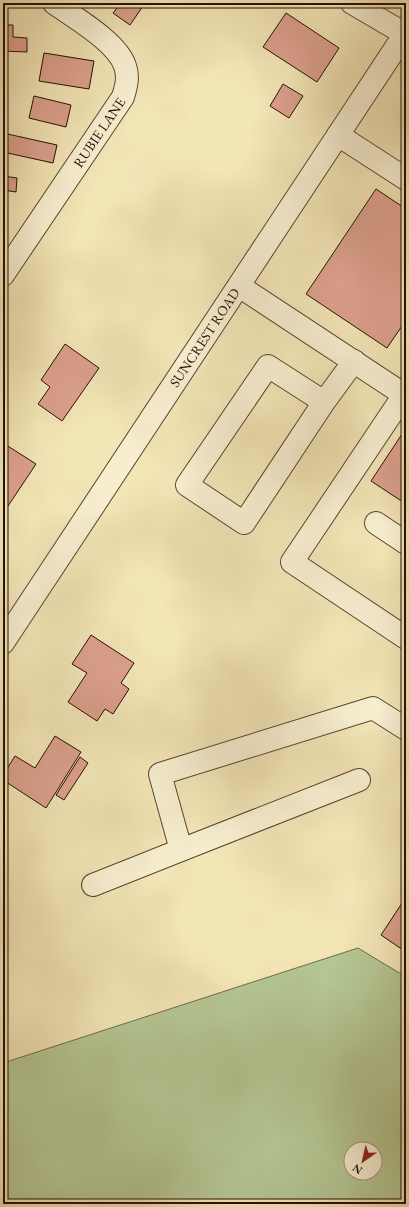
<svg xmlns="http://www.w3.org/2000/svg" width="409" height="1207" font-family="'EB Garamond',serif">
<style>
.grass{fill:#b4c693;stroke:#6c6b4a;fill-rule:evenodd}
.building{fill:#dca08d;stroke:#241001}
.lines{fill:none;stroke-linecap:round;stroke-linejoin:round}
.minor-casing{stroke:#58452e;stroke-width:24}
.minor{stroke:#f7eed0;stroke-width:22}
.labels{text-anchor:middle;stroke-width:3.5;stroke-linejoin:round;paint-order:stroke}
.street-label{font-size:14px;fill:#241001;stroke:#f7eed0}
</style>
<rect width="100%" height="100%" fill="#f2e5b6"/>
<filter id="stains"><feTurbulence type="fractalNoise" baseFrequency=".005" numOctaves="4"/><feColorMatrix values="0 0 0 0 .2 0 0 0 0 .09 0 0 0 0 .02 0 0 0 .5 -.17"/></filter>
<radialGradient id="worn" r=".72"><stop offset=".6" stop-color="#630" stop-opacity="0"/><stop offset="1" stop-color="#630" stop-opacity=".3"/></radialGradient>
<path class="grass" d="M358,948L406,977V1204H3V1063ZM351,1149H375V1173H351Z"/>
<g class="building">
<polygon points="119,3 140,3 143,6 130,25 113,13 120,4"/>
<polygon points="286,13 339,48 317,82 263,47"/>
<polygon points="3,25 13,25 13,37 27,38 27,52 3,51"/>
<polygon points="44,53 94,61 89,89 39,81"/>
<polygon points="3,69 5,70 4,86 3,85"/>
<polygon points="283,84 303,96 289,118 270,106"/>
<polygon points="34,96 71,105 66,127 29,118"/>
<polygon points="3,133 57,145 53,163 3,152"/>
<polygon points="3,176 17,178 16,192 3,190"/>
<polygon points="376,189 406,209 406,320 387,348 306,294"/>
<polygon points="65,344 99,368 62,421 38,404 50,387 41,380"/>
<polygon points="406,428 406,504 371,481"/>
<polygon points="3,443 36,464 4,512 3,512"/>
<polygon points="91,635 134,663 121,683 129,689 113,714 105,709 97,721 68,702 87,673 72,664"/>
<polygon points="55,736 81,752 46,808 3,780 3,775 15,756 35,768"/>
<polygon points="80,757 88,763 64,800 56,795"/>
<polygon points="404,900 406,902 406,952 381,935"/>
</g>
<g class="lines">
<g class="minor-casing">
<g id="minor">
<polyline points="352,3 405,34"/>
<polyline points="338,135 406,179"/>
<path id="s1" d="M3,275L123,97C126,87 129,77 125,66C117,42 75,18 54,3"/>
<polyline points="239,286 406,396"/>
<polyline points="406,392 292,562 406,638"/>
<polyline points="324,402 244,523 187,485 268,366 324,402 354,361"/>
<polyline points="376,523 406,543"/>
<path id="s2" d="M3,643L406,32"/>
<polyline points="359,780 181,850 160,774 373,708 406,729"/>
<polyline points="93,885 181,850"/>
</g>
</g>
<use href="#minor" class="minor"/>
</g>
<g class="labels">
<g class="street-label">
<text dy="5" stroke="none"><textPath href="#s1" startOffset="172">RUBIE LANE</textPath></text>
<text dy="5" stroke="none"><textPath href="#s2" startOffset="366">SUNCREST ROAD</textPath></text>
</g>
</g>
<rect width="409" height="1207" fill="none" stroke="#f2e5b6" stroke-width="16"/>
<rect x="4" y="4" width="401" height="1199" fill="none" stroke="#241001" stroke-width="2"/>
<rect x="8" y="8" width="393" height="1191" fill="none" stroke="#241001"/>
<g transform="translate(363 1161) rotate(214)"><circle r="19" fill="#f7eed0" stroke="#a3957d"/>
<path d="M0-3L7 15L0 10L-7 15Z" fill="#8f2418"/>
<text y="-6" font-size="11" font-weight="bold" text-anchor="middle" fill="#241001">N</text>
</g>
<rect width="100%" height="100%" filter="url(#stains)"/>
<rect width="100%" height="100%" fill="url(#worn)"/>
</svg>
